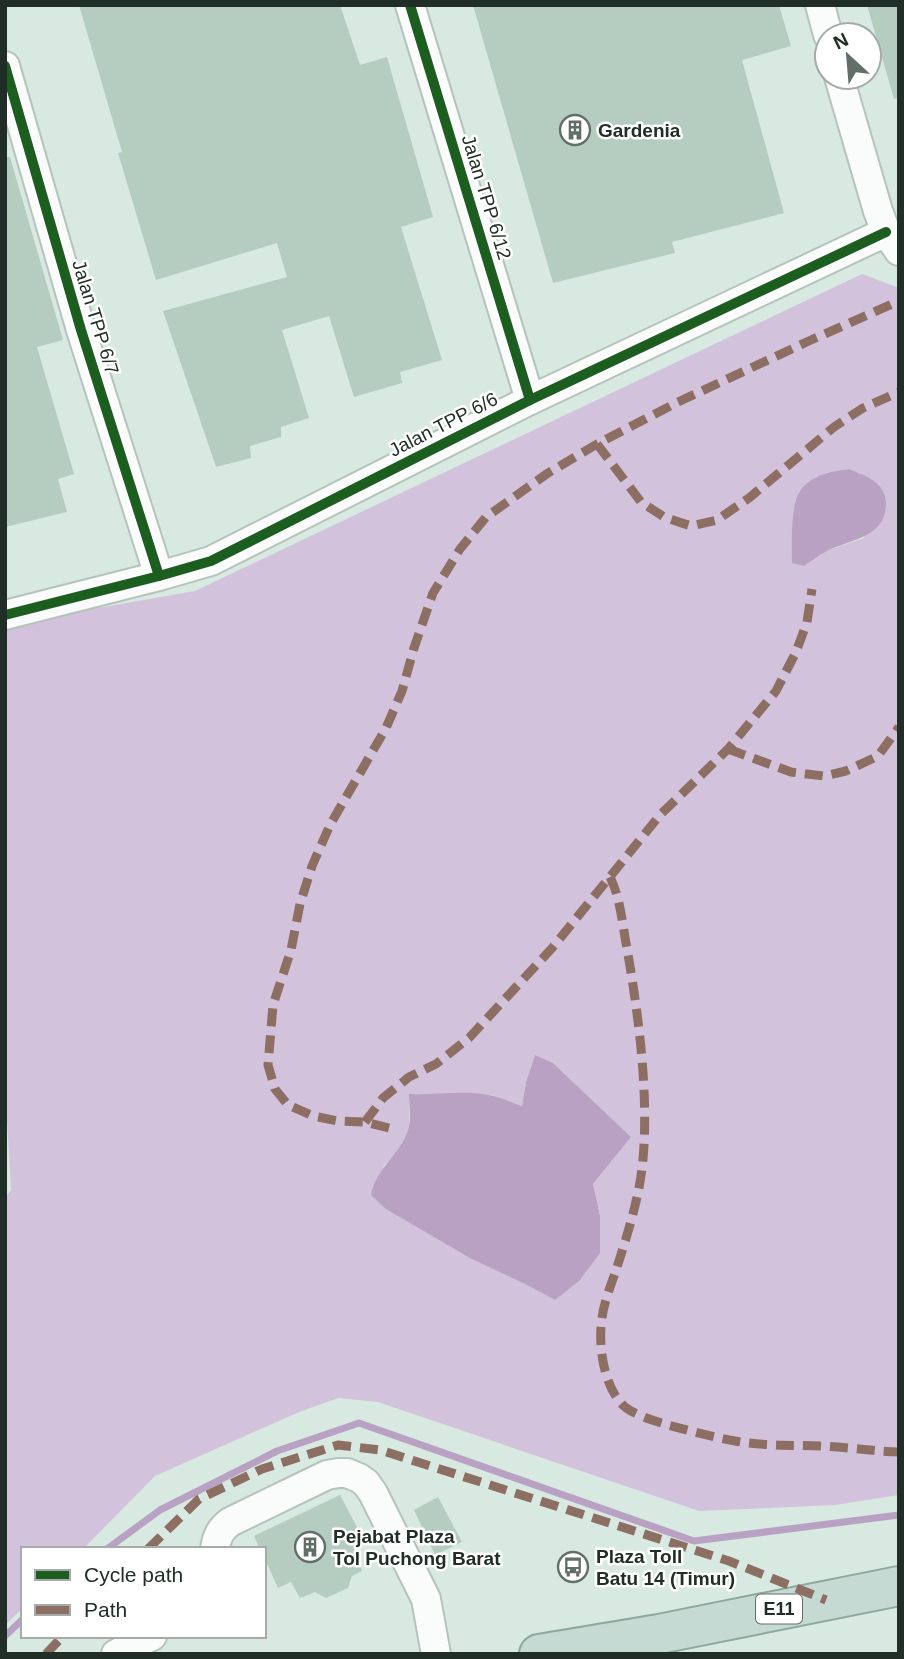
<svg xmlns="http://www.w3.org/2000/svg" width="904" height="1659" font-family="Helvetica,sans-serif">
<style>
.forest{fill:#d2c2dc;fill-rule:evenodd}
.water{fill:#b8a1c3}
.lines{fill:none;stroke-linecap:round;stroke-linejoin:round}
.stream{stroke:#b8a1c3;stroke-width:7}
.building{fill:#b5ccc1}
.minor-casing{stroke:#b6c3bc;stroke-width:32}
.highway-casing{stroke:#8ca89d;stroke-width:42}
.minor{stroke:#f9fcfa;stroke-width:28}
.highway{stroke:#c4dad2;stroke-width:38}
.quiet{stroke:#8d6e63;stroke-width:9;stroke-dasharray:18 9;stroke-linecap:butt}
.cycleway-casing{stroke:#fff;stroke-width:15}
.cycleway{stroke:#1b5e20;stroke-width:10}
.labels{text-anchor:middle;stroke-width:5;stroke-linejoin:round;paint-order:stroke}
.shield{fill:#fff;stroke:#646d68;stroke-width:2}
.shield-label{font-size:18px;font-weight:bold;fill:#212e27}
.poi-label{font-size:19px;font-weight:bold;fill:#212e27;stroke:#fff;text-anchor:start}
.street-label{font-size:19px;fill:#212e27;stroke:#fff}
</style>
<rect width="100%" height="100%" fill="#d7e9e0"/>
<path class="forest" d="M862,274L899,288V1495L835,1505L699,1511L378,1402L338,1398L299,1412L155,1476L83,1549H23V1608L5,1625V1199L11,1190L5,1085V629L52,616L195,591ZM849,469L862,474L864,538L826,551L804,566L792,562C792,538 793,516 799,492L826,473ZM535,1055L553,1063L631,1137L593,1184L600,1216L555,1300L523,1283L383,1167L397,1152L409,1130V1094L491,1095L522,1106L526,1082Z"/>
<g class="water">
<path d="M849,469C866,476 885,482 886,503C886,538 851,539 827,551C819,555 812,561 804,566L792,563C792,545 790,506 800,491C806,482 817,476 827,473C834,471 842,470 849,469Z"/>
<path d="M535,1055L553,1063L631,1137L593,1184L600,1216V1253L579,1281L555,1300L523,1283L470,1258L386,1209L371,1195C376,1169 398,1156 407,1133C412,1122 409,1106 409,1094C436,1095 463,1090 489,1095C500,1097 511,1102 522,1106L526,1082Z"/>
</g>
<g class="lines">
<g class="stream">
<polyline points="107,1549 160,1510 277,1451 359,1423 694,1541 899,1515"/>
<polyline points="5,1636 23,1619"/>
</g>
</g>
<g class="building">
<polygon points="79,5 340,5 360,65 387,57 433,217 401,227 442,360 400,372 402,383 354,397 329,316 282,330 309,418 281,427 281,437 250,446 251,458 216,467 163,311 287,277 277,243 156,280 118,153 122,152"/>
<polygon points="473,5 779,5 791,46 742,60 784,213 672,242 675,253 553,283"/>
<polygon points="867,5 899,5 899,98 894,99"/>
<polygon points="5,157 10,157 63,340 37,347 74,474 58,479 67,512 5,527"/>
<polygon points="340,1495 366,1544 354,1549 362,1571 352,1576 348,1588 326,1598 315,1592 300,1598 291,1582 278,1588 264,1557 264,1549 260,1549 254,1536"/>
<polygon points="438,1497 462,1542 435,1555 414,1510"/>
</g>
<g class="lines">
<g class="minor-casing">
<g id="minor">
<polyline points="410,5 530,400"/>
<polyline points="820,5 828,35"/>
<polyline points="5,66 81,330 159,576"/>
<polyline points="839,77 878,211 886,232 899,251"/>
<polyline points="5,615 159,576 211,561 530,400 886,232"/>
<path d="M215,1549C217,1536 220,1530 230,1522L327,1475L338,1473H347L359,1478L366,1483L373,1493L426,1599L436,1654"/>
<polyline points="116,1654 152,1636"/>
</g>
</g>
<g class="highway-casing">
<polyline id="highway" points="539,1654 659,1634 899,1586"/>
</g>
<use href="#minor" class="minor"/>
<use href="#highway" class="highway"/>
<g class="quiet">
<polyline points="597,444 641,502 664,517 691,526 717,520 749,498 834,427 863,408 899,392"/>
<polyline points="728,749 791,772 824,776 846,771 878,756 899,727"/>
<path d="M610,877C620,897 622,921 626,943C638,1010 649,1092 643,1159C640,1195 628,1233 617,1267C612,1283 604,1301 602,1318C598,1344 603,1383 621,1403C630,1414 655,1421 668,1425C690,1431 713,1437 735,1441C763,1446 791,1445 820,1446C846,1447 872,1451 899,1452"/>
<polyline points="365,1122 383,1098 409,1077 436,1064 469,1038 553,947 660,815 728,749 776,691 796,652 807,622 812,589"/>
<polyline points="389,1128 365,1122 338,1121 313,1116 288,1105 275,1089 268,1065 273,1005 291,950 300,904 312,866 330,825 386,728 402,691 414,648 433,593 460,549 486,517 548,473 597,444 678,402 811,340 899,301"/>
<polyline points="148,1549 199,1499 262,1469 338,1445 380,1450 729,1561 826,1600"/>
<polyline points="46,1654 63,1636"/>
</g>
<g class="cycleway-casing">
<g id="cycleway">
<polyline points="410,5 530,400"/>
<polyline points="5,66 81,330 159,576"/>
<polyline points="5,615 159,576 211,561 530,400 886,232"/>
</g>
</g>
<use href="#cycleway" class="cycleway"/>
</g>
<defs>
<g id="building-ring" transform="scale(1.575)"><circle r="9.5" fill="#fff" stroke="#616f68" stroke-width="1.5"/><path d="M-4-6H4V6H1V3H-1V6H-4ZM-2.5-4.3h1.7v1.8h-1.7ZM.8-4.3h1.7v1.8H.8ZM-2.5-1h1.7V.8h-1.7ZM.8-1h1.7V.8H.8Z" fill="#616f68"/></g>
<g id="bus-ring" transform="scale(1.575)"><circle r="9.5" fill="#fff" stroke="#616f68" stroke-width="1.5"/><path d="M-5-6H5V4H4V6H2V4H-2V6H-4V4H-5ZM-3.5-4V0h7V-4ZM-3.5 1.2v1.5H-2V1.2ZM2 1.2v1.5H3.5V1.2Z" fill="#616f68"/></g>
</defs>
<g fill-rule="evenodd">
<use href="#building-ring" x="575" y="130"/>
<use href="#building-ring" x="310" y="1547"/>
<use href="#bus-ring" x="573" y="1567"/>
</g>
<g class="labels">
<rect class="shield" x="756" y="1594.5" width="46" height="29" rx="5"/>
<g class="shield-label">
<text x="779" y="1615">E11</text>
</g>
<g class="poi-label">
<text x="598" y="137">Gardenia</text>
<text x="333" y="1543">Pejabat Plaza<tspan x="333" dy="22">Tol Puchong Barat</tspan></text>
<text x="596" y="1563">Plaza Toll<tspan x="596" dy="22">Batu 14 (Timur)</tspan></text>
</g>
<g class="street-label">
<text transform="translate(487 197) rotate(73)" y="7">Jalan TPP 6/12</text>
<text transform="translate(96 317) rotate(73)" y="7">Jalan TPP 6/7</text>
<text transform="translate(443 424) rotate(-27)" y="7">Jalan TPP 6/6</text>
</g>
</g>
<rect width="904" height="1659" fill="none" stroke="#212e27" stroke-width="14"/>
<rect x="21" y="1547" width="245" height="91" fill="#ffffff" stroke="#a6aba9" stroke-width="2"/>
<rect x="35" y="1570" width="35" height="10" fill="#1b5e20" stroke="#a6aba9" stroke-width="2"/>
<text x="84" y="1582" font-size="21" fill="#212e27">Cycle path</text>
<rect x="35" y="1605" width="35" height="10" fill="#8d6e63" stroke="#a6aba9" stroke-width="2"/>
<text x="84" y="1617" font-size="21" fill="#212e27">Path</text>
<g transform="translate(848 56) rotate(334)"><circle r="33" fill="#ffffff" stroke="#a6aba9" stroke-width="2"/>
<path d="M0-5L12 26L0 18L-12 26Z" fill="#616f68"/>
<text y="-10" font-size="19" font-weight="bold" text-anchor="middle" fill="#212e27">N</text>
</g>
</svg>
